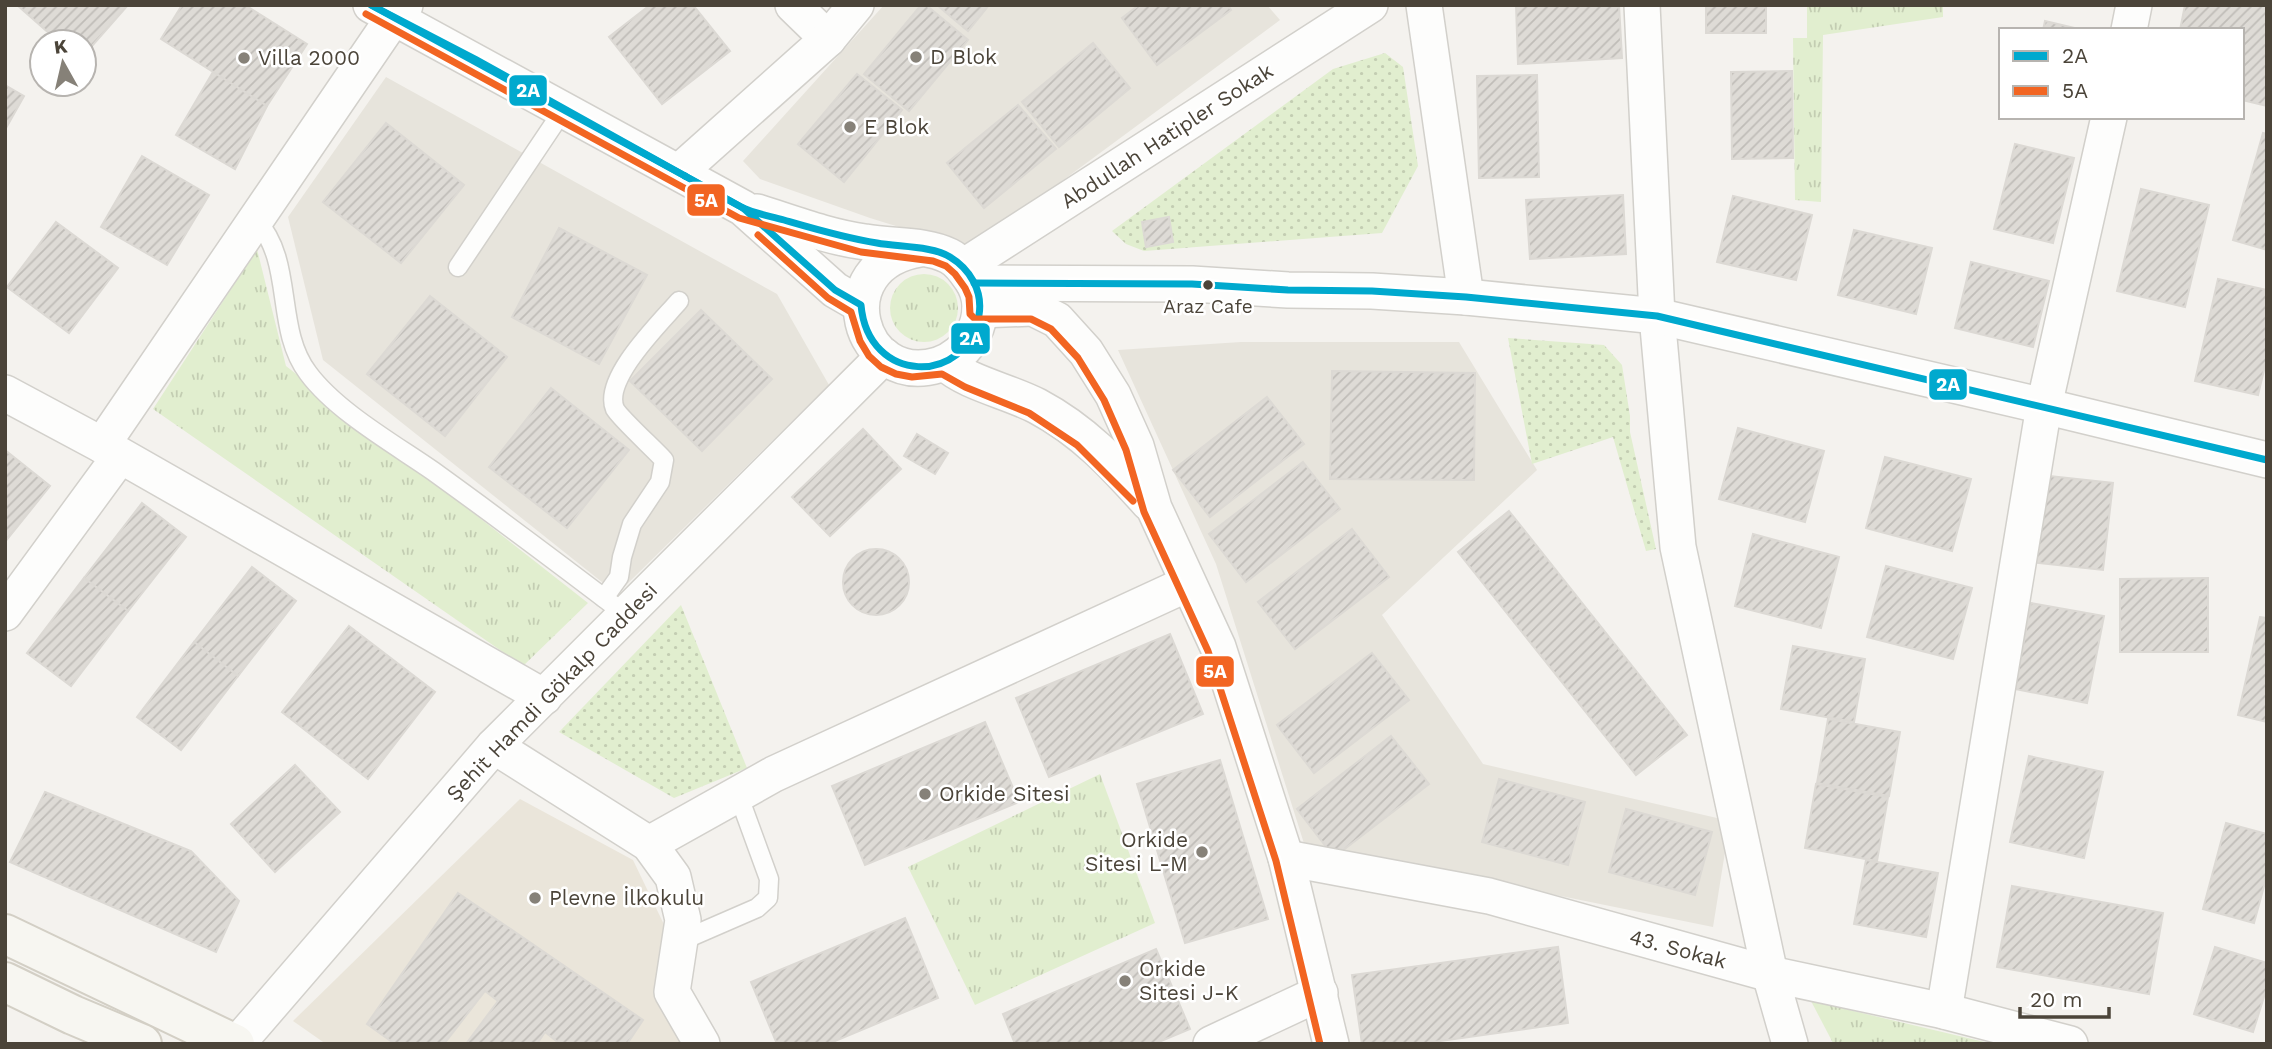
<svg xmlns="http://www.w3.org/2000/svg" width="2272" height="1049" font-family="'Work Sans',sans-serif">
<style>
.residential{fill:#e7e4dc}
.education{fill:#eae5da}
.grass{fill:url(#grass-tufts)}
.park{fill:url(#park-dots)}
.building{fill:url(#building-hatch);stroke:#dcd9d4;stroke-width:2}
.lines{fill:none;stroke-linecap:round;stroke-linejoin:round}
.service-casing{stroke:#d2d0cb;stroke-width:21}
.minor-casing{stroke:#d2d0cb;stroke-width:38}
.secondary-casing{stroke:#d3cfc5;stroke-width:42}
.service{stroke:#fdfdfc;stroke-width:18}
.minor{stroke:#fdfdfc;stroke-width:35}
.secondary{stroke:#f7f6f1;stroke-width:38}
.bus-1-casing{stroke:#fff;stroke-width:12}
.bus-2-casing{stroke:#fff;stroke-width:12}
.bus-1{stroke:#00a9ce;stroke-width:7}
.bus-2{stroke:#f26522;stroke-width:7}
.poi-dot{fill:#868178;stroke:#fff;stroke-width:2.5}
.bus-dot{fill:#4b4439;stroke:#fff;stroke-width:2.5}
.labels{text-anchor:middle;stroke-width:5;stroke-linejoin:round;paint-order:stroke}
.bus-label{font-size:19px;fill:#4b4439;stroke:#fff}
.poi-label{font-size:21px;fill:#4b4439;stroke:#fff;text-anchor:start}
.street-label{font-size:21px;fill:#4b4439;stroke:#fff}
.line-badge{stroke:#fff;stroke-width:2.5}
.badge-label{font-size:19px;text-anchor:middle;font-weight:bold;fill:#fff}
</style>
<defs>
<pattern id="grass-tufts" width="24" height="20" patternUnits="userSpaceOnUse" patternTransform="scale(1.75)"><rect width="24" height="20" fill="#e1eecf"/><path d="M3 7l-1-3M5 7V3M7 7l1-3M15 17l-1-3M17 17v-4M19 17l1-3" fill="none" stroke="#c3cdb2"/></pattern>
<pattern id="park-dots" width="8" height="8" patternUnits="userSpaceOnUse" patternTransform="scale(1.75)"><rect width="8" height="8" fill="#e1eecf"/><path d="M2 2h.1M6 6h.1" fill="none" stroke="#c3cdb2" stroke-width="1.8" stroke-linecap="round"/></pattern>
<pattern id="building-hatch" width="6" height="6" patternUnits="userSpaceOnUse" patternTransform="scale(1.75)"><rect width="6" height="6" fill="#dedbd6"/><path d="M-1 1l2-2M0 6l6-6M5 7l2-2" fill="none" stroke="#c0bdb8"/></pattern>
</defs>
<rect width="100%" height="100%" fill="#f4f2ee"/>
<g class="residential">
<polygon points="884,5 1267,5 1280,20 970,249 870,218 760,179 743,161"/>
<polygon points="386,77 777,294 829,385 617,594 323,360 288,217"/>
<polygon points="1241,342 1459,342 1537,470 1382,615 1483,764 1730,821 1713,927 1458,875 1307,853 1216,564 1118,350"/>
</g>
<polygon class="education" points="520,799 633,860 670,937 688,1044 326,1044 293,1021"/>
<g class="grass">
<polygon points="1807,5 1943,5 1943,17 1823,35 1821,202 1795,200 1793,38 1807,38"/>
<polygon points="257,249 286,366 588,603 523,666 153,409"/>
<circle cx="924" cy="308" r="34"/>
<polygon points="1100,774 1155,923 975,1005 908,867"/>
<polygon points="1811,1001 1993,1044 1833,1043"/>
</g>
<g class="park">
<polygon points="1385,53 1403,67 1418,166 1382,233 1144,251 1126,244 1112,231 1333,69"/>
<polygon points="1508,338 1604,345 1622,365 1630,416 1630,432 1656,549 1646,551 1613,437 1532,464"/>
<polygon points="681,605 747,768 674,798 559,732"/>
</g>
<g class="building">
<polygon points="17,5 128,5 84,55 84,42 59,42"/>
<polygon points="182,5 245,5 307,44 267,106 161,39"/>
<polygon points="650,5 693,5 730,51 662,104 609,37"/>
<polygon points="921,5 926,5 968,40 909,111 864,74"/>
<polygon points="937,5 989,5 968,31"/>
<polygon points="1139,5 1228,5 1231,10 1157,65 1122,18"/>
<polygon points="1516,5 1619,5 1622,58 1518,64"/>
<rect x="1706" y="5" width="60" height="28"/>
<polygon points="2185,5 2267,6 2267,106 2242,100 2242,30 2180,30"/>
<polygon points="2045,21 2083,30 2043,30"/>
<polygon points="1093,43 1130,88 1059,147 1022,102"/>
<polygon points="1792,71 1793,158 1732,159 1731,72"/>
<polygon points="213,72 267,106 235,169 176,135"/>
<polygon points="857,74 902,110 844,182 798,144"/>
<polygon points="1537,75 1539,177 1479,178 1477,76"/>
<polygon points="5,85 24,96 5,130"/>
<polygon points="1018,105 1056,149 984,208 947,163"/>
<polygon points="386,123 464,185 401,263 323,202"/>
<polygon points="2263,133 2267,134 2267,250 2233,240"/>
<polygon points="2015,144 2074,158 2053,243 1994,229"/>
<polygon points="142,156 209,195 167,265 101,227"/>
<polygon points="2141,189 2209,205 2185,307 2117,291"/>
<polygon points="1623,195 1626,254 1530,259 1526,200"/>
<polygon points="1733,196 1812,215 1796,280 1717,262"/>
<polygon points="1169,217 1173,242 1146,247 1142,222"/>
<polygon points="56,222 118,268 69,333 7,287"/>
<polygon points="559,228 647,275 599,364 512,317"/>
<polygon points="1854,230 1932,248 1916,314 1838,295"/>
<polygon points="1971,262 2049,281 2033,347 1955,328"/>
<polygon points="2218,279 2267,290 2267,358 2258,395 2195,381"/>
<polygon points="430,296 507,357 445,436 367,374"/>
<polygon points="701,310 772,379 702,451 630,381"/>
<polygon points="1332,371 1475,373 1474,480 1330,479"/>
<polygon points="551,388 629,450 567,528 489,467"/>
<polygon points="1267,397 1304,444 1210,517 1173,470"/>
<polygon points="1738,428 1824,451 1805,522 1719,499"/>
<polygon points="863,429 901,469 830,536 792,497"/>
<polygon points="917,434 948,453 935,474 904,456"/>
<polygon points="5,450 50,486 5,542"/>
<polygon points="1885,457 1971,479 1952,551 1866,528"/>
<polygon points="1303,462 1340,509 1246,582 1209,534"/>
<polygon points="2040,475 2113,483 2103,570 2030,562"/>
<polygon points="142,503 186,537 128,611 84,578"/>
<polygon points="1509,511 1687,735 1636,775 1458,552"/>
<polygon points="1352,529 1389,577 1295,649 1258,602"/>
<polygon points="1753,534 1839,557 1821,628 1735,606"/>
<circle cx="876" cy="582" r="33"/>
<polygon points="1886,566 1972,588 1953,659 1867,637"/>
<polygon points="252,567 296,601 238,676 194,642"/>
<polygon points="84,578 128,611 71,686 27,653"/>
<polygon points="2208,578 2208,652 2120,652 2120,579"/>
<polygon points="2031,603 2104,616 2087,703 2015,689"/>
<polygon points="2260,617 2267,618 2267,722 2238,715"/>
<polygon points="349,626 435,692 368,779 282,712"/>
<polygon points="1170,634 1203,714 1049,777 1016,698"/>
<polygon points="194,642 238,676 181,750 137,717"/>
<polygon points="1793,646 1865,659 1854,722 1781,709"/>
<polygon points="1372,653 1409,700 1314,773 1277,725"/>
<polygon points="1828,719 1900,732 1889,796 1817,783"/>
<polygon points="985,722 1019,802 865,865 832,786"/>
<polygon points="1391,736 1429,784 1334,857 1297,809"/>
<polygon points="2029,756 2103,772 2084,858 2010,842"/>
<polygon points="1220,760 1268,919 1185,943 1137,784"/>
<polygon points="295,765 340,812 275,872 231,824"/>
<polygon points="1499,779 1585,802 1568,865 1482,842"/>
<polygon points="1816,784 1888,797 1877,861 1805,848"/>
<polygon points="45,792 191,851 239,901 216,952 10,862"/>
<polygon points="1626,809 1712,832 1695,895 1609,872"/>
<polygon points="2226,823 2267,834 2267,875 2254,923 2203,909"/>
<polygon points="1866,860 1938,873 1926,937 1854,924"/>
<polygon points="2012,886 2163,913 2149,994 1997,967"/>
<polygon points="458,893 643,1020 627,1044 560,1044 545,1032 537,1044 466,1044 498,1001 485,991 444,1044 395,1044 367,1024"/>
<polygon points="905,918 938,998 828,1044 777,1044 751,982"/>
<polygon points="1558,947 1568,1023 1419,1044 1362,1044 1352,975"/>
<polygon points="2215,947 2267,963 2267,987 2253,1032 2194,1014"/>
<polygon points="1156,949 1190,1029 1154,1044 1015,1044 1003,1014"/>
</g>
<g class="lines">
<g class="service-casing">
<g id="service">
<path d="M256,220C295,262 274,328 308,373C336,411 394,444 433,471C498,518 562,566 625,614"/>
<polyline points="458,267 564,109"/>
<path d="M604,598L619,577L622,557L632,524L660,482L664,460C655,450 620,418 615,409C602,379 661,322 679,301"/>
<polyline points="681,941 757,908 768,898 769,879 738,794"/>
</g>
</g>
<g class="minor-casing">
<g id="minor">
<polyline points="371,5 743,208 835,290 861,305"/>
<polyline points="793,5 828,39"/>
<polyline points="1424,5 1466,297"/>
<polyline points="1642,5 1657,316 1678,547 1770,974 1790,1044"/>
<polyline points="2129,30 2134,5"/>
<polyline points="679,172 828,39 856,5"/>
<path d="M757,212C792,223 828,237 865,242C892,247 925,244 949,256C959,261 965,270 971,279C983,296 982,317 973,335C967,349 953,360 938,365C859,389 823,265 920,249"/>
<polyline points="963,267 1370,5"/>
<polyline points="974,283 1192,284 1288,290 1372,291 1466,297 1657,316 2044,406 2267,460"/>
<polyline points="980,310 1033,308 1057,320 1086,352 1113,395 1136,446 1154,508 1218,647 1286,858 1331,1044"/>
<path d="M945,363C967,383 1008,391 1037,406C1084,431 1114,464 1149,503"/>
<polyline points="5,393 102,445 544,697"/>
<polyline points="102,445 394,17 405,5"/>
<polyline points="5,613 120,456"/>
<polyline points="494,746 649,844 673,877 683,920 672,992 702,1044"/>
<polyline points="649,844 774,774 1187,584"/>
<polyline points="1286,858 1489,896 1770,974 1944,1011 2070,1044"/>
<polyline points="1944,1011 2044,406 2109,117"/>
<polyline points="237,1044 494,746 884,356"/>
<polyline points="1211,1044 1320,993"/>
</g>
</g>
<g class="secondary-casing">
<g id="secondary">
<polyline points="5,934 235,1044"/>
<polyline points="5,982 73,1015 142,1044"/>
</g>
</g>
<use href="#service" class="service"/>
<use href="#minor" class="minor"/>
<use href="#secondary" class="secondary"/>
<g class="bus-1-casing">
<g id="bus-1">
<polyline points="371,5 685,176"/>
<polyline points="371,5 475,59 685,176"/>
<polyline points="685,176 743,208"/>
<polyline points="685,176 743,208"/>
<path d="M743,208C756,214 770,216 784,220C815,229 845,238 877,243C898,247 933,246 950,257C970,269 983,291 979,315C967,386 868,385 861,305L835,290Z"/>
<polyline points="974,283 1192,284 1288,290 1372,291 1466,297 1657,316 2267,460"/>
</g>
</g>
<g class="bus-2-casing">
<g id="bus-2">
<polyline points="366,14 739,218 861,252 933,261 946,266 955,274 965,288 969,297 970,314 975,319 1031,319 1051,329 1078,358 1104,400 1126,450 1144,512 1208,651 1276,861 1320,1044"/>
<polyline points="758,235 828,298 851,312 860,341 869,356 881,367 896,374 912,377 942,374 965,387 1029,413 1077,445 1133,501"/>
</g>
</g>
<use href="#bus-1" class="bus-1"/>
<use href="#bus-2" class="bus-2"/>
</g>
<g class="poi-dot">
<circle cx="916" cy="57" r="7"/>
<circle cx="244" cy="58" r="7"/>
<circle cx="850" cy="127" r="7"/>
<circle cx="925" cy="794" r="7"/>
<circle cx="1202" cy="852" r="7"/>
<circle cx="535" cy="898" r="7"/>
<circle cx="1125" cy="981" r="7"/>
</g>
<circle class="bus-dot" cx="1208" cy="285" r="6"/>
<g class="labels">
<g class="bus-label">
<text x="1208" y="313">Araz Cafe</text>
</g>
<g class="poi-label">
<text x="930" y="64">D Blok</text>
<text x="258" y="65">Villa 2000</text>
<text x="864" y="134">E Blok</text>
<text x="939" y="801">Orkide Sitesi</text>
<text x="1188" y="847" text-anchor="end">Orkide<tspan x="1188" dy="24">Sitesi L-M</tspan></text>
<text x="549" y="905">Plevne İlkokulu</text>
<text x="1139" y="976">Orkide<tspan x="1139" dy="24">Sitesi J-K</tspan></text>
</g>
<g class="street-label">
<text transform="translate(1167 136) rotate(-33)" y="7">Abdullah Hatipler Sokak</text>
<text transform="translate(552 692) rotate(-46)" y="7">Şehit Hamdi Gökalp Caddesi</text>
<text transform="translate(1678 949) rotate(15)" y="7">43. Sokak</text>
</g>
</g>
<g class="line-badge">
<rect x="508" y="74" width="40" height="33" rx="7" fill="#00a9ce"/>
<rect x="686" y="183" width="40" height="34" rx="7" fill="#f26522"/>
<rect x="950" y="322" width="41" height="33" rx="7" fill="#00a9ce"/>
<rect x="1928" y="368" width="40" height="33" rx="7" fill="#00a9ce"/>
<rect x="1195" y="655" width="40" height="33" rx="7" fill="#f26522"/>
</g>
<g class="badge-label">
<text x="528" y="97">2A</text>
<text x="706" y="207">5A</text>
<text x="971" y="345">2A</text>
<text x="1948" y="391">2A</text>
<text x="1215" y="678">5A</text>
</g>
<rect width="2272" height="1049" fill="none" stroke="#4b4439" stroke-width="14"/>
<rect x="1999" y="28" width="245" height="91" fill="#ffffff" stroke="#b7b4b0" stroke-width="2"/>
<rect x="2013" y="51" width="35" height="10" fill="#00a9ce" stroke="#b7b4b0" stroke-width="2"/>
<text x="2062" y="63" font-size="21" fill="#4b4439">2A</text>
<rect x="2013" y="86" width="35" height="10" fill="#f26522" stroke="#b7b4b0" stroke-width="2"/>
<text x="2062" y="98" font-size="21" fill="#4b4439">5A</text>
<g transform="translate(63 63) rotate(352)"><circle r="33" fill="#ffffff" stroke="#b7b4b0" stroke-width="2"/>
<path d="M0-5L12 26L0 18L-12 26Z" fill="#868178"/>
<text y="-10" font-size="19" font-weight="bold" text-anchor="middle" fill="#4b4439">K</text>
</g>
<path d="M2020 1007v10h89v-10" fill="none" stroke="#4b4439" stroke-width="3.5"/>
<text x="2030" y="1007" font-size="21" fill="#4b4439" stroke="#ffffff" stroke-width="5" paint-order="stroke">20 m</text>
</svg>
